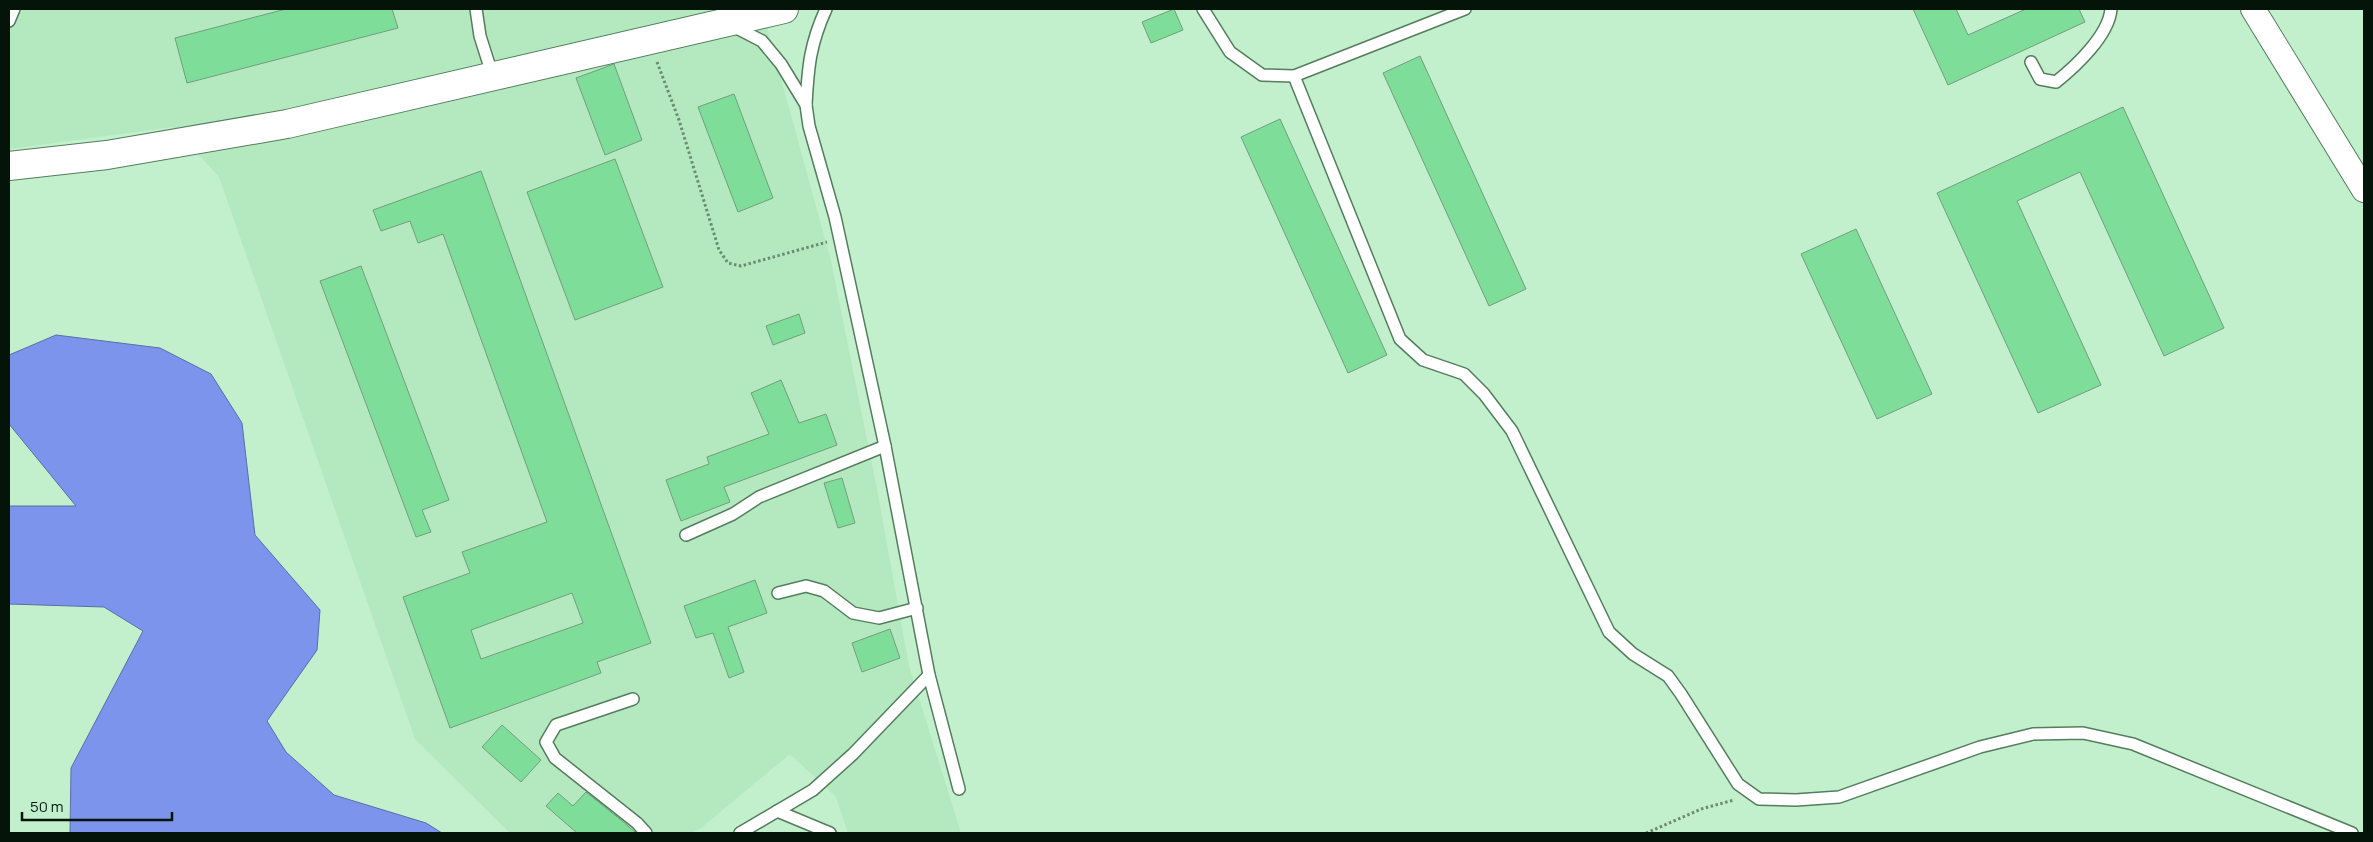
<svg xmlns="http://www.w3.org/2000/svg" width="2373" height="842" font-family="Manrope,sans-serif">
<style>
.built{fill:#b4e9c0}
.water{fill:#7d94ec;stroke:#596ea8}
.building{fill:#7ede99;stroke:#739d7d;fill-rule:evenodd}
.lines{fill:none;stroke-linecap:round;stroke-linejoin:round}
.lane-casing{stroke:#547d5e;stroke-width:14}
.street-casing{stroke:#547d5e;stroke-width:26}
.secondary-casing{stroke:#547d5e;stroke-width:30}
.path{stroke:#6b8b73;stroke-width:3;stroke-dasharray:2.5 2.5;stroke-linecap:butt}
.lane{stroke:#fff;stroke-width:11}
.street{stroke:#fff;stroke-width:24}
.secondary{stroke:#fff;stroke-width:28}
</style>
<rect width="100%" height="100%" fill="#c2efcc"/>
<polygon class="built" points="9,9 762,9 831,261 877,489 909,666 961,833 848,833 836,797 790,754 701,828 691,833 510,833 415,739 219,177 173,127 9,149"/>
<polygon class="water" points="56,335 160,348 211,374 242,423 255,535 320,610 317,650 267,721 286,752 334,795 426,823 442,833 70,833 71,768 143,631 104,607 9,604 9,506 76,506 9,424 9,355"/>
<g class="building">
<polygon points="286,9 392,9 398,28 187,83 175,38"/>
<polygon points="1174,9 1183,30 1151,43 1142,22"/>
<polygon points="1913,9 1956,9 1968,35 2026,9 2079,9 2085,22 1948,85"/>
<polygon points="1420,56 1526,289 1489,306 1383,73"/>
<polygon points="614,64 642,140 605,155 576,78"/>
<polygon points="734,94 773,198 738,212 698,107"/>
<polygon points="2123,107 2224,328 2164,356 2080,172 2017,201 2101,385 2038,413 1937,193"/>
<polygon points="1280,119 1387,355 1348,373 1241,137"/>
<polygon points="615,159 663,287 575,320 527,192"/>
<path d="M481,171L651,643L597,662L601,673L450,728L403,597L470,573L462,552L547,522L443,234L418,243L410,221L381,231L373,210ZM572,593L583,623L481,659L471,630Z"/>
<polygon points="1856,229 1932,394 1877,419 1801,254"/>
<polygon points="361,266 449,500 422,510 431,532 416,537 320,281"/>
<polygon points="799,314 805,333 773,345 766,326"/>
<polygon points="781,380 799,423 826,414 837,445 724,487 730,502 681,521 666,480 709,464 707,457 769,434 751,393"/>
<polygon points="842,478 855,523 838,528 824,483"/>
<polygon points="755,580 767,613 728,627 744,672 729,678 713,633 696,638 684,606"/>
<polygon points="890,629 900,658 862,672 852,643"/>
<polygon points="502,725 541,760 521,782 482,747"/>
<polygon points="586,792 621,820 636,833 577,833 546,806 558,793 573,806"/>
</g>
<g class="lines">
<g class="lane-casing">
<g id="lane">
<polyline points="476,9 480,36 493,77"/>
<polyline points="1203,9 1230,52 1262,75 1294,76 1465,9"/>
<polyline points="9,21 14,9"/>
<polyline points="731,25 762,41 781,64 806,105 809,126 835,217 885,446 929,675 959,789"/>
<path d="M2031,62L2040,79L2056,82C2076,66 2109,35 2111,9"/>
<polyline points="1294,76 1400,339 1423,360 1464,374 1484,394 1512,431 1609,632 1633,654 1668,676 1681,694 1738,784 1759,799 1796,800 1839,797 1980,747 2033,734 2083,733 2133,744 2352,833"/>
<path d="M806,105C808,67 810,44 826,9"/>
<polyline points="686,535 733,514 759,497 885,446"/>
<polyline points="778,593 806,586 824,591 853,613 879,618 917,608"/>
<polyline points="633,699 556,725 546,742 555,758 637,823 646,833"/>
<polyline points="777,811 830,833"/>
<polyline points="740,833 813,790 853,754 929,675"/>
</g>
</g>
<g class="street-casing">
<polyline id="street" points="2253,9 2364,190"/>
</g>
<g class="secondary-casing">
<polyline id="secondary" points="9,166 107,155 287,124 784,9"/>
</g>
<g class="path">
<polyline points="657,62 679,120 719,250 728,263 741,266 827,242"/>
<polyline points="1646,833 1701,809 1734,800"/>
</g>
<use href="#lane" class="lane"/>
<use href="#street" class="street"/>
<use href="#secondary" class="secondary"/>
</g>
<rect width="2373" height="842" fill="none" stroke="#041409" stroke-width="20"/>
<path d="M22 812v8h150v-8" fill="none" stroke="#041409" stroke-width="2.5"/>
<text x="30" y="812" font-size="15" fill="#041409" stroke="#c2efcc" stroke-width="4" paint-order="stroke">50 m</text>
</svg>
